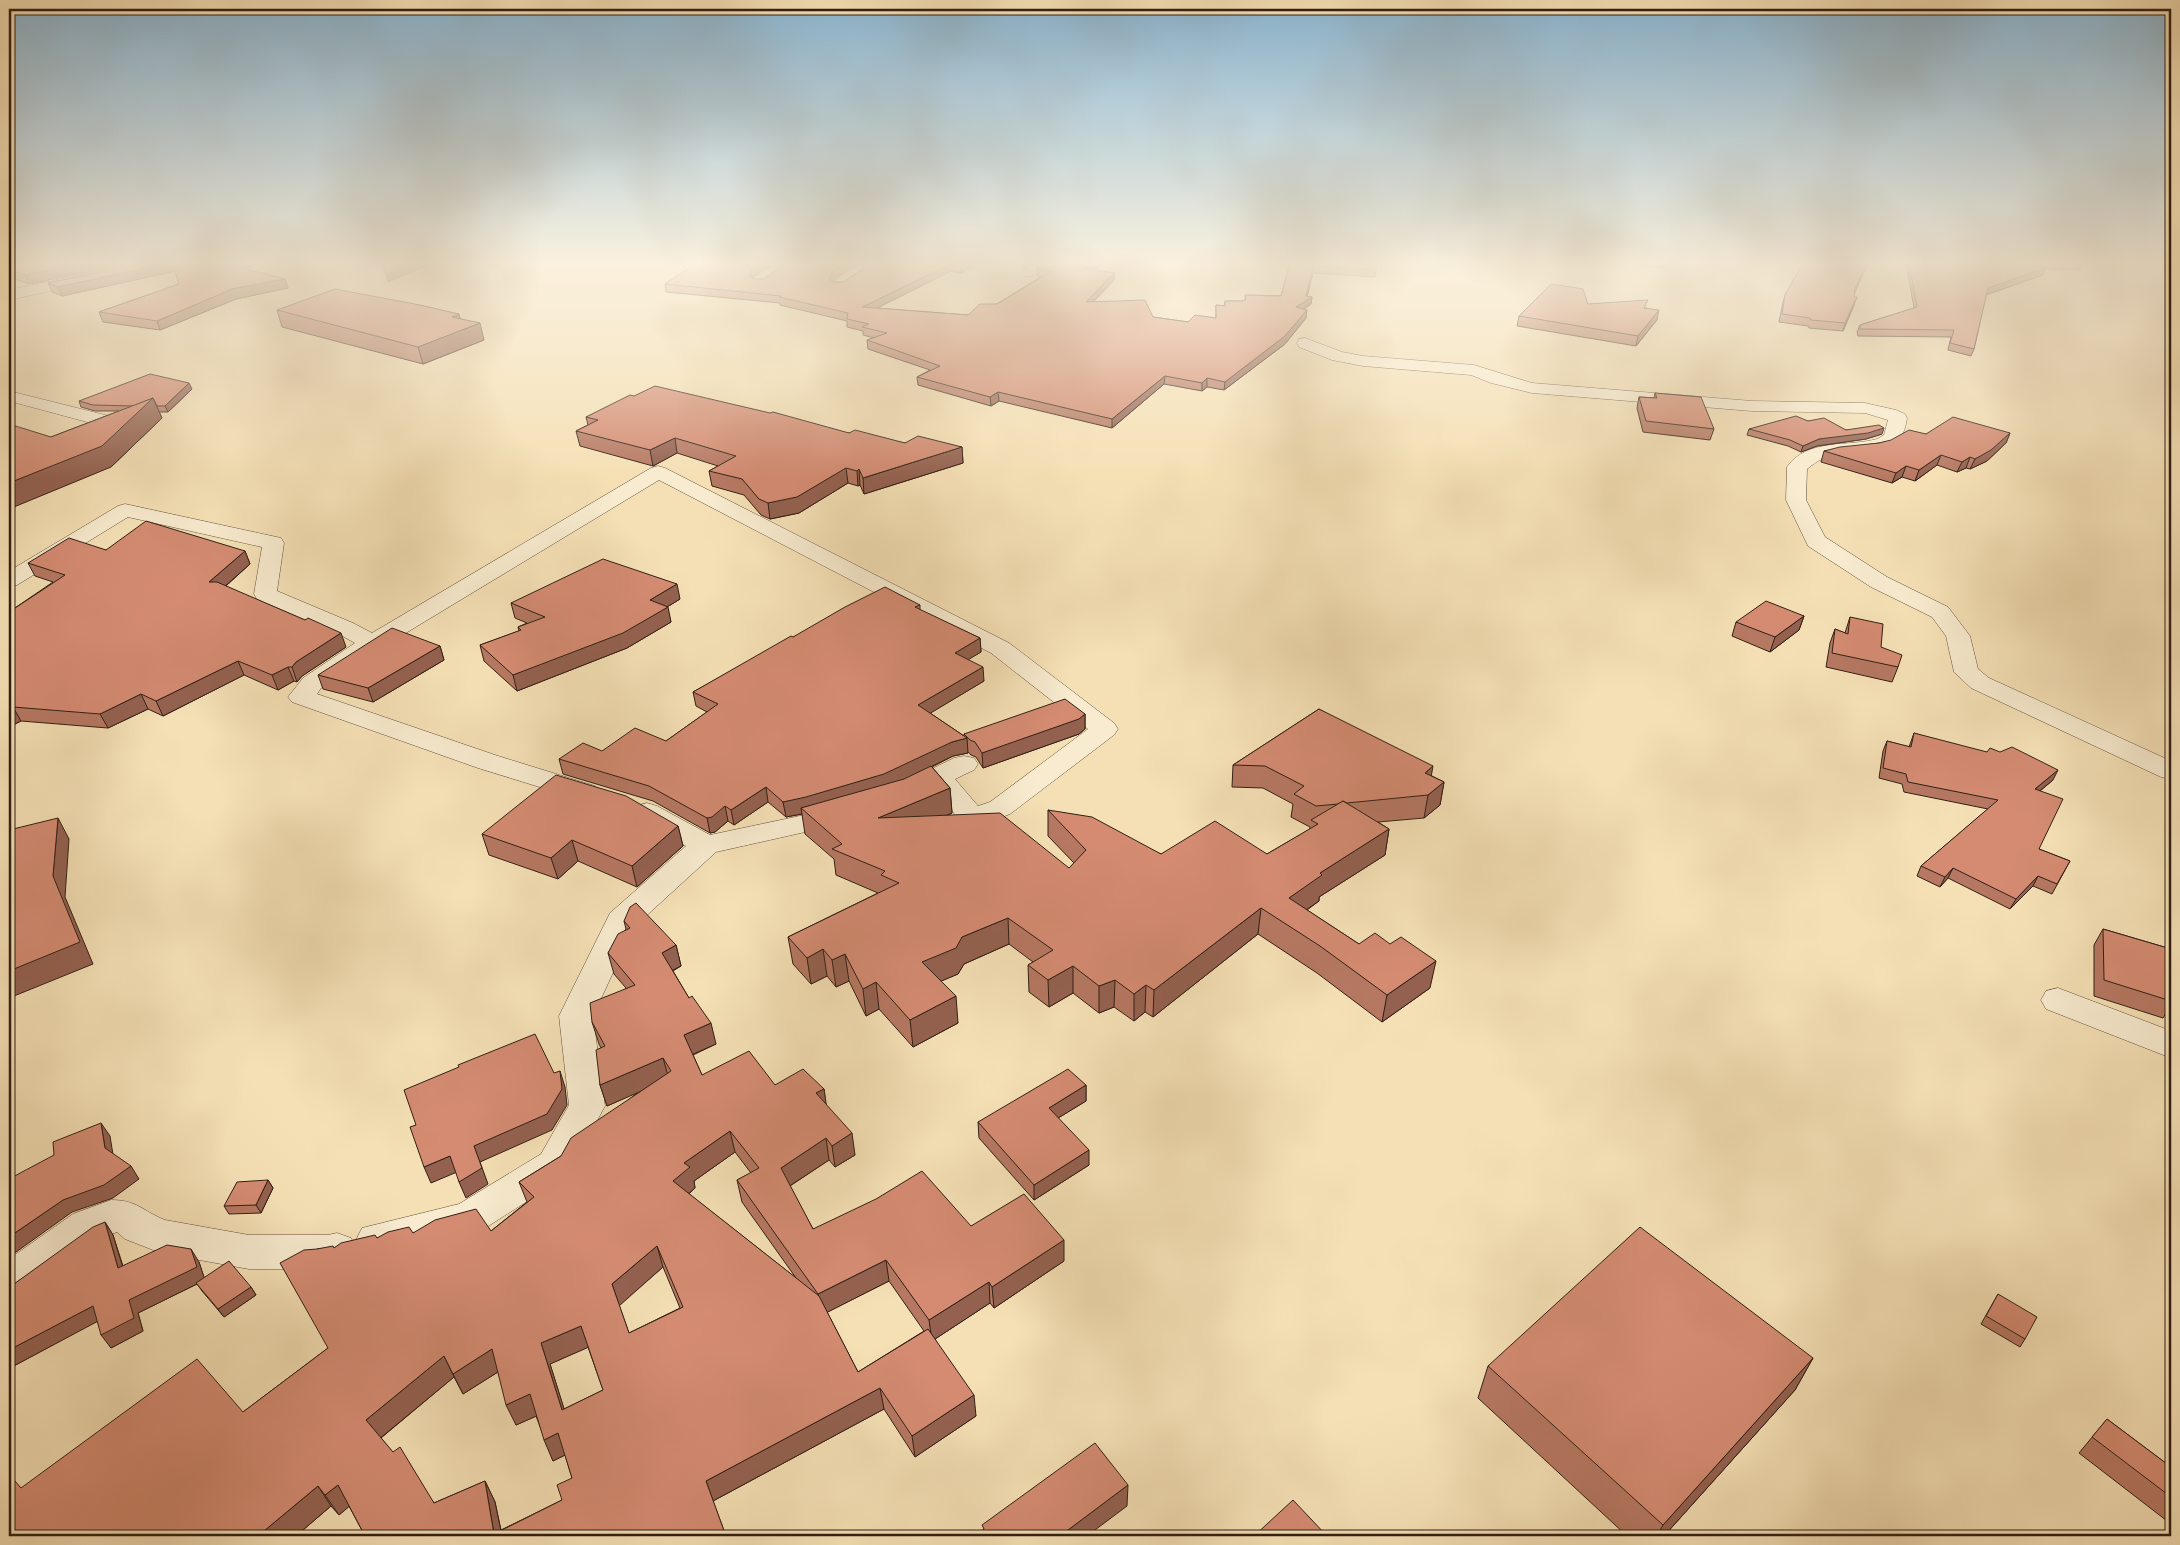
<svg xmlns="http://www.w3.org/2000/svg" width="2180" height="1545" font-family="'IM FELL French Canon',serif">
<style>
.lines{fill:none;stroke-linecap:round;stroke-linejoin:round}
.minor-casing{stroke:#624f3c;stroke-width:1}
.minor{fill:#f8ebcf;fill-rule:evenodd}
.wall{fill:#b67862;stroke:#311f14;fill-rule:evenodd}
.shaded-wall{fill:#946150;stroke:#311f14}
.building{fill:#d48b72;stroke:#311f14;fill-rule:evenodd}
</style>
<rect width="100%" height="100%" fill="#f5e0b5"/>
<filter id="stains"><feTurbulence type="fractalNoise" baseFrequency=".004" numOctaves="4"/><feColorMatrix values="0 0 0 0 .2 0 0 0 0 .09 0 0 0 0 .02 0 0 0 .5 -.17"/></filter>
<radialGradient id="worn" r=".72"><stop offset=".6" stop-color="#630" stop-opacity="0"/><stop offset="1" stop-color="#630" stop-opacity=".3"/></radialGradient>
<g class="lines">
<g class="minor-casing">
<g id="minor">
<polygon points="141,263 167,263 165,266 160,267 9,300 9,290"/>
<polygon points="861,263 877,263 844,288 834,288 831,285 834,282"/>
<polygon points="1034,263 1050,263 1034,276 1024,276 1022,273"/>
<path d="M1305,338L1342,352L1363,356L1474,365L1532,383L1752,401L1865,403L1896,410L1905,414L1907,418C1901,466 1855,447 1824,458C1817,461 1812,465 1807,469L1806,500L1825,537L1887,577L1948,607L1970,636L1978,669L1989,678L2171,761V779L2161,777L1971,688L1954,672L1946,636L1932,617L1871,587L1808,546L1786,500L1787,467C1807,438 1849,447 1877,439L1884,435L1888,420L1865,413L1752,411L1532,393L1491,383L1471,375L1363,366L1332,360L1299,347L1297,343L1299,339Z"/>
<polygon points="9,391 109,416 111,420 109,424 102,426 9,401"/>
<polygon points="658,466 665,468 1009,643 1114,723 1118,729 1114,735 1010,814 983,824 973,827 963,824 934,789 907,801 897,798 893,792 897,786 954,758 964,756 974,758 978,764 974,770 955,779 978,806 990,802 1088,729 991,653 659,480 381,648 321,688 317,694 498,756 595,786 599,792 595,798 585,801 478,768 292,702 288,697 303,678 355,643 337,633 257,599 254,594 262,547 128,517 17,585 9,587 9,571 118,506 125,504 281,538 284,543 277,591 353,623 372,633 651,468"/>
<polygon points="647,803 657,806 710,835 809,814 840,805 850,808 854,814 850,820 823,828 716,852 634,927 593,1016 605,1106 567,1176 482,1230 376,1257 362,1252 356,1240 362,1228 459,1204 541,1154 569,1105 559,1016 610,913 686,846 637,818 633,812 637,806"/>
<polygon points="2058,988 2171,1031 2171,1058 2046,1009 2041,1000 2046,991"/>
<path d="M111,1200C138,1200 142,1211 165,1220L249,1235H328L337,1233L351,1238L357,1250L351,1262L328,1269H249L161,1253L125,1239L117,1232L101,1238L23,1295L9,1300V1259L73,1214Z"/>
</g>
</g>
<use href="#minor" class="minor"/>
</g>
<g class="wall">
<polygon points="28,263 29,284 9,277 9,266"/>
<polygon points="145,263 246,269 285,279 288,288 236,299 160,330 103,322 99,312 179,284 175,271 62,296 52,292 48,283"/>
<polygon points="469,263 504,263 494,266 476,264"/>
<polygon points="697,263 775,263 753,277 753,279 764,279 787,263 858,263 833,280 832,282 844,282 870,263 980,263 961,273 951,271 877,308 968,315 997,304 1042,276 1037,276 1037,268 1044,263 1105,263 1093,270 1114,273 1114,280 1094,301 1153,317 1188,322 1216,318 1216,305 1224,306 1225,301 1242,301 1245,300 1245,295 1281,296 1290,263 1377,263 1375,277 1313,273 1307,297 1312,297 1311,304 1304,309 1306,318 1285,344 1224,390 1207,387 1202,391 1164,384 1112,428 999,401 991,406 918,385 917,377 930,370 868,349 867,340 874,338 863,335 863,331 847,327 847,321 780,305 780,303 666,292 665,284"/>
<polygon points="1625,263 1668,263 1667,268"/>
<polygon points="1803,263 1868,263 1854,292 1854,305 1843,331 1809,328 1808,326 1779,322 1783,302 1785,295"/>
<polygon points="1906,263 2083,263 2080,269 2045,269 2043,275 1986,295 1974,349 1971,356 1948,350 1951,337 1858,336 1857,332 1860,325 1914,308"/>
<polygon points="1588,304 1647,308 1657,320 1636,346 1517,326 1519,316"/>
<polygon points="277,310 460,318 484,340 423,364 282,327"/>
<polygon points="192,389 168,412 159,412 162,418 111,467 51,437 119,411 95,411 81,407 79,401"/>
<polygon points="1655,393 1714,429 1710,440 1643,432 1637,408 1639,397 1654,398"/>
<polygon points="586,417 849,433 905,443 962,447 963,463 864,494 860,485 858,486 848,483 799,513 770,519 761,515 744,495 712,486 709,471 718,466 677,453 653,466 580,446 576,431 588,425"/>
<polygon points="1808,421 1846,430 1882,434 1866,439 1817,446 1801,452 1788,446 1747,435 1749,429"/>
<polygon points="2010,433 2006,443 1987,461 1970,469 1966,468 1957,472 1937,465 1915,481 1902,477 1892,483 1821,462 1824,451 1879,443 1926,434"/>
<polygon points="106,550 245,551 250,564 226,586 346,647 302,676 297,682 294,681 278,690 244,675 163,716 148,709 108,728 21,721 9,727 9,612 53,582 35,576 28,563"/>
<polygon points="680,599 667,607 671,622 627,648 517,691 484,661 480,645 519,631 518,627 527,623 515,618 511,603"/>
<polygon points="920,605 920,610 980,638 981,652 968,659 984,681 930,713 964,736 964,734 1085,714 1085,729 1079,734 983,768 976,757 971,755 968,752 968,753 953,756 932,767 950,788 952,813 948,815 1069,868 1074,863 1048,836 1048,810 1161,854 1267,854 1310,829 1310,827 1291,817 1293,804 1263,788 1232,787 1233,765 1319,709 1432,776 1444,782 1440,805 1424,818 1378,822 1389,829 1385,855 1319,897 1319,901 1307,910 1359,944 1430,988 1382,1022 1317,973 1258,934 1153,1017 1145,1012 1134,1021 1114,1007 1099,1013 1073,993 1049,1007 1029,992 1028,965 1033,962 1009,944 964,964 958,974 941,981 958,1023 913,1047 879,1009 866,1016 849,981 836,987 827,976 811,984 793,964 788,937 878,893 836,875 834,859 805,834 802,814 786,817 768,802 734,825 728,821 715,832 710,833 653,801 563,774 559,759 666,741 707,712 696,706 693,692 793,637"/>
<polygon points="1804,616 1799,630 1770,652 1732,636 1736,622"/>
<polygon points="1850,617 1881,647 1898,667 1892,682 1826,667 1830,643 1835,629 1845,633"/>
<polygon points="440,646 444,660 373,702 323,689 318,675"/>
<polygon points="1914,733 2053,780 2040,791 2039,849 2070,861 2052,894 2033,886 2010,909 1948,878 1940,887 1917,876 1921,866 1988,809 1904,792 1902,784 1879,778 1883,751 1887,741 1909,747"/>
<polygon points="678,826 683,846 637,887 578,861 558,879 489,855 482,834"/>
<path d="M624,921L676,945L681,966L673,971L716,1044L693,1055L702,1075L775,1085L824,1089L826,1105L855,1155L835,1167L829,1160L790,1186L813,1229L971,1226L1064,1261L994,1308L990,1303L935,1339L976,1416L915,1457L884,1409L713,1501L726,1536H365L349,1506L339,1515L331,1506L296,1536H9L22,1488L243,1412L328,1348L317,1249L334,1248L377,1238L413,1233L491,1231L527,1202L519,1182L561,1156L638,1092L607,1106L600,1085L601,1048L599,1044L592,1022L626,988L614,974L608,953L626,929ZM735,1152L751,1173L737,1180L742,1202L796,1278L689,1194L695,1188L694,1181ZM663,1267L680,1308L629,1333L619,1305ZM889,1281L924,1331L858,1372L827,1312ZM588,1347L603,1390L564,1409L550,1364ZM498,1372L516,1425L536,1416L553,1461L565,1455L572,1478L562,1500L501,1530L495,1502L485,1481L434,1503L381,1438L454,1377L463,1394Z"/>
<polygon points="2103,929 2171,949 2171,1010 2168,1010 2163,1018 2094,996 2094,945"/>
<polygon points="1086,1085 1086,1101 1058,1118 1089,1165 1034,1200 979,1138 978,1122"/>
<polygon points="268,1180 273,1188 261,1213 229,1214 224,1206"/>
<polygon points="105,1222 113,1235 123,1266 199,1262 204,1278 251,1287 256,1295 224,1317 202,1291 197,1284 138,1313 143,1331 111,1348 97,1321 10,1368 14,1284"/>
<polygon points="1998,1294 2025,1339 2020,1347 1981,1324"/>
<polygon points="1813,1358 1795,1390 1664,1536 1627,1536 1478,1398 1488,1366"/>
<polygon points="2107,1419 2171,1467 2171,1524 2079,1453"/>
</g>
<g class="shaded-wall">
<polygon points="86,263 133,263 29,284 25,275"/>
<polygon points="169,263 173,263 176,271 62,296 58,287"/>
<polygon points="239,263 255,263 237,275 234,266"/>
<polygon points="413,263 431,263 388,282 386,275"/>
<polygon points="493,263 504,263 494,266"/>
<polygon points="763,263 775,263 753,277 750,283 749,275 752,270"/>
<polygon points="847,263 858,263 833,280 830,286 829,279 832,273"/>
<polygon points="966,263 980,263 961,273 961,266"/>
<polygon points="1023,263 1032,263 1024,269"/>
<polygon points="1093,263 1105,263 1083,277 1083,269"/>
<polygon points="1867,263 1868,263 1853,297 1855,289"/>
<polygon points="951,264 951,271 863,315 862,307"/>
<polygon points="1313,266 1313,273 1306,300 1312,297 1311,304 1295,315 1296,307 1306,296"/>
<polygon points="2045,268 2043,275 1985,295 1988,288"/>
<polygon points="1114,273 1114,280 1086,309 1086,302"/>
<polygon points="285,279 288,288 236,299 160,330 157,321 232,289"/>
<polygon points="1857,297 1854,305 1843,331 1845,323"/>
<polygon points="1307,310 1306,318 1285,344 1224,390 1225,382"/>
<polygon points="1659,310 1657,320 1636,346 1638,336"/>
<polygon points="459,314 463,330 480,323 484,340 423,364 418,347 452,317"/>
<polygon points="1165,376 1164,384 1112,428 1112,419"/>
<polygon points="1207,378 1207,387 1202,391 1202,383"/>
<polygon points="189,383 192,389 168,412 165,406"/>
<polygon points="998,392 999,401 991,406 990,397"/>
<polygon points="153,398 162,418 111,467 9,509 9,483"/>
<polygon points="1884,428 1882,434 1866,439 1817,446 1801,452 1803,446 1819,439"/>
<polygon points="2010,433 2006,443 1987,461 1970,469 1975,459"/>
<polygon points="675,438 677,453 653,466 650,450"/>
<polygon points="962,447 963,463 864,494 863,478"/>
<polygon points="1941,455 1937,465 1915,481 1919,470"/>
<polygon points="1970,457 1966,468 1957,472 1962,462"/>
<polygon points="1906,466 1902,477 1892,483 1896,473"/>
<polygon points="846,468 848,483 799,513 770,519 768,503"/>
<polygon points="859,469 860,485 858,486 857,471"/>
<polygon points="245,551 250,564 215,595 209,582"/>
<polygon points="677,584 680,599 654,615 650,600"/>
<polygon points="668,607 671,622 627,648 517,691 513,675"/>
<polygon points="1804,616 1799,630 1770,652 1775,637"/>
<polygon points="341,633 346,647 302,676 297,682 292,667 296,662"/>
<polygon points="980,638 981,652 956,667 955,653"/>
<polygon points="440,646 444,660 373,702 368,688"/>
<polygon points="238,661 244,675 163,716 156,701"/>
<polygon points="288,667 294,681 278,690 272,675"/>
<polygon points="983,667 984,681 919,720 918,705"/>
<polygon points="141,694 148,709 108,728 100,714"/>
<polygon points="13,707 21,721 9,727 9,709"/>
<polygon points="1085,714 1085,729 1079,734 983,768 982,753"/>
<polygon points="967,738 968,753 953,756 885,789 801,808 802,814 786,817 783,802 952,742"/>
<polygon points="1433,766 1429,789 1425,773"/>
<polygon points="2058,770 2053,780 2030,799 2035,789"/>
<polygon points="1444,782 1440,805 1424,818 1428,795"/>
<polygon points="766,787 768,802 734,825 731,810"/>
<polygon points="950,788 952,813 881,844 878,818"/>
<polygon points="725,806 728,821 715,832 710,833 707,818"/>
<polygon points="58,818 69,839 65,897 93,964 9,998 9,971 53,876"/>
<polygon points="678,826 683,846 637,887 632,866"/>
<polygon points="1389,829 1385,855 1319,897 1319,901 1286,924 1289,898 1320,873"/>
<polygon points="572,840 578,861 558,879 551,858"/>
<polygon points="1953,868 1948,878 1940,887 1945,877"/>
<polygon points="2038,876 2033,886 2010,909 2016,899"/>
<polygon points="1261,908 1258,934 1153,1017 1154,990"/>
<polygon points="1008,918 1009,944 964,964 958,974 925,988 922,962 962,937"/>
<polygon points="676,945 681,966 667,973 662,953"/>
<polygon points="823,949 827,976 811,984 807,958"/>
<polygon points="845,954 849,981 836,987 832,960"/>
<polygon points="1436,961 1430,988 1382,1022 1387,995"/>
<polygon points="1073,966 1073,993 1049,1007 1048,980"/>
<polygon points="1115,980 1114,1007 1099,1013 1099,986"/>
<polygon points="876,982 879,1009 866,1016 863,989"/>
<polygon points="1146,985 1145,1012 1134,1021 1134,994"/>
<polygon points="956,996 958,1023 913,1047 910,1020"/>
<polygon points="711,1023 716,1044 689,1056 684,1035"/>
<polygon points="663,1058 669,1079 607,1106 600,1085"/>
<polygon points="560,1071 565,1087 567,1105 552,1130 480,1162 488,1184 466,1198 459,1182 474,1146"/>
<polygon points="1086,1085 1086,1101 1050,1123 1049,1108"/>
<polygon points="824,1089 827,1110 816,1093"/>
<polygon points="101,1123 110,1136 114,1161 105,1148"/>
<polygon points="730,1131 735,1152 694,1181 695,1188 679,1202 673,1181 684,1163"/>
<polygon points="852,1133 855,1155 835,1167 832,1146"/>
<polygon points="826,1138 829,1160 785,1189 781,1168"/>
<polygon points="1089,1150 1089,1165 1034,1200 1034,1185"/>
<polygon points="450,1156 457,1172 431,1183 424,1167"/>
<polygon points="131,1166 139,1179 113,1198 72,1212 9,1257 9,1237 63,1200"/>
<polygon points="268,1180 273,1188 261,1213 256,1205"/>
<polygon points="105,1222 113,1235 127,1281 118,1268"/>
<polygon points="1064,1240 1064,1261 994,1308 992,1287"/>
<polygon points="657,1246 663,1267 619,1306 612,1284"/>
<polygon points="191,1249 199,1262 205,1280 138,1313 143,1331 111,1348 101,1335 129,1300"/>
<polygon points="886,1260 889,1281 822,1315 818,1294"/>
<polygon points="989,1282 990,1303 932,1341 929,1320"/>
<polygon points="251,1287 256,1295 224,1317 218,1309"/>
<polygon points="93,1306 102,1319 10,1368 9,1367 9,1350"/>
<polygon points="581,1326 589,1347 550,1364 571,1431 562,1410 541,1343"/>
<polygon points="492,1349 501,1370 463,1394 453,1374"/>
<polygon points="444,1356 454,1377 378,1440 366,1420"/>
<polygon points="1813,1358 1795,1390 1664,1536 1657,1536 1663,1525"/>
<polygon points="880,1388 884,1409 713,1501 706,1481"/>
<polygon points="530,1394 539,1415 516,1425 506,1405"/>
<polygon points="974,1395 976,1416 915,1457 912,1436"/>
<polygon points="558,1433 567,1454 553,1461 544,1440"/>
<polygon points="485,1481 495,1502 502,1536 494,1534"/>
<polygon points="338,1485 351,1505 339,1515 325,1495"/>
<polygon points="1128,1485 1127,1506 1087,1536 1060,1536"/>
<polygon points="318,1486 331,1506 296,1536 258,1536"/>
</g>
<g class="building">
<polygon points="29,263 86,263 25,275 9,269 9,266"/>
<polygon points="145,263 169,263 58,287 48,283"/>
<polygon points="173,263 239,263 234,266 285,279 232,289 157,321 99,312 179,284"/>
<polygon points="382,263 413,263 386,275"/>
<polygon points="697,263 763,263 752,270 749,275 753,279 764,279 787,263 847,263 832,273 829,279 833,282 844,282 870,263 966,263 961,266 951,264 862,307 968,315 980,304 997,304 1052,271 1037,268 1044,263 1093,263 1083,269 1114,273 1086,302 1145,300 1153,317 1188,322 1195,315 1216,318 1216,305 1225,306 1225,301 1242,301 1246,300 1245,295 1281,296 1290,263 1377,263 1376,270 1313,266 1306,296 1312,297 1296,307 1307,310 1285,336 1225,382 1207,378 1202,383 1165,376 1112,419 998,392 990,397 917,377 940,366 867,340 887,333 862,327 869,324 847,319 848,313 779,297 781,296 665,284"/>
<polygon points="1803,263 1867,263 1855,289 1854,297 1857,297 1845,323 1811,320 1810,318 1782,314 1785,295"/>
<polygon points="1909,263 2029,263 2045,268 1988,288 1974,349 1950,343 1954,330 1860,329 1860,325 1917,307"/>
<polygon points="1551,284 1583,289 1588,304 1648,300 1644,308 1659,310 1638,336 1519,316"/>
<polygon points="335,289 420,305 459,314 452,317 480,323 418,347 277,310"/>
<polygon points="150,374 189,383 165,406 157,406 153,398 134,406 93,405 79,401"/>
<polygon points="655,386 770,413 773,412 849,433 855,430 905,443 918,436 962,447 863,478 859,469 857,471 846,468 797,497 768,503 759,499 742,479 709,471 736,456 675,438 650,450 576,431 598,420 586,417 630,395 634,396"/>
<polygon points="1655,393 1701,397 1714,429 1646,421 1639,397 1657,398"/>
<polygon points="153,398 102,446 9,483 9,424 51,437"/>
<polygon points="1796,416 1808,421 1824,418 1846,430 1879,425 1884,428 1868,433 1819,439 1803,446 1790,440 1749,429"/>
<polygon points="1953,417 2010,433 1991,450 1975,459 1970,457 1962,462 1941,455 1919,470 1906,466 1896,473 1824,451 1840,447 1879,443 1891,440 1909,430 1926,434"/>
<polygon points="146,521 245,551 209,582 217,582 305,620 308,618 341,633 296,662 292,667 288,667 272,675 238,661 156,701 141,694 100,714 13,707 9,709 9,612 65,575 28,563 69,538 106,550"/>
<polygon points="603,559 677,584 650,600 668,607 623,633 513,675 480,645 521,630 518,627 545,617 511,603"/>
<polygon points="885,587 920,605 915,607 980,638 955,653 983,667 918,705 967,738 952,742 884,774 806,797 783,802 766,787 731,810 725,806 712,817 707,818 649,786 559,759 583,743 602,751 635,728 666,741 718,704 693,692 791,636 793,637 845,607"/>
<polygon points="1766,601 1804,616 1775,637 1736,622"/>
<polygon points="1850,617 1883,624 1881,647 1902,655 1898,667 1832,653 1835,629 1848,634"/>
<polygon points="392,628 440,646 368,688 318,675"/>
<polygon points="1065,699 1085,714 1079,719 982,753 975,742 970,740 964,734"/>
<polygon points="1319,709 1433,766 1425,773 1444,782 1428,795 1347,803 1343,801 1338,804 1316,806 1294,794 1304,786 1265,766 1233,765"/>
<polygon points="1914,733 1987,752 1990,748 2000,752 2012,747 2058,770 2035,789 2063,799 2039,849 2070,861 2057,884 2038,876 2016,899 1953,868 1945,877 1921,866 1998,800 1908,782 1906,774 1883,768 1887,741 1911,747"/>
<polygon points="931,766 950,788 878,818 1000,813 1069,868 1086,850 1048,810 1092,817 1161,854 1215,821 1267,854 1318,824 1311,820 1343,801 1389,829 1320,873 1322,875 1289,898 1359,944 1375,933 1390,944 1401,937 1436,961 1387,995 1320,946 1261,908 1154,990 1146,985 1134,994 1115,980 1099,986 1073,966 1048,980 1028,965 1053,950 1008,918 962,937 956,948 922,962 956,996 910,1020 876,982 863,989 845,954 832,960 823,949 807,958 788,937 899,883 881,875 885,871 832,849 842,844 801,808 904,779"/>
<polygon points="556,775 626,796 678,826 632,866 572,840 551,858 482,834"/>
<polygon points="58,818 53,876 80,942 9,971 9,830"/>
<path d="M636,903L676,945L662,953L689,998L692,996L711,1023L684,1035L702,1075L749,1051L775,1085L803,1069L824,1089L816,1093L852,1133L832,1146L826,1138L781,1168L813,1229L876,1199L922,1171L971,1226L1024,1194L1064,1240L992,1287L989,1282L929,1320L886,1260L818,1294L737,1180L759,1168L730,1131L684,1163L690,1167L673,1181L819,1296L858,1372L928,1329L974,1395L912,1436L880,1388L706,1481L726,1536H365L338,1485L325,1495L318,1486L258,1536H9V1474L21,1488L197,1359L243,1412L328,1348L280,1263L304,1250L317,1249L333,1246L334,1248L341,1243L375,1235L377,1238L388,1232L409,1227L413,1233L435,1220L476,1209L491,1231L534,1197L519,1182L561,1156L571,1138L671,1071L663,1058L600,1085L596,1050L605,1046L592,1022L590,1003L635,985L608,953L618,934L630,928L624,921L630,907ZM657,1246L683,1307L629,1333L612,1284ZM581,1326L603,1390L562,1410L541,1343ZM492,1349L506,1405L530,1394L544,1440L558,1433L572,1478L557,1485L562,1500L494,1534L485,1481L434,1503L400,1447L393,1452L366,1420L444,1356L453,1374Z"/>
<polygon points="2103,929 2171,949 2171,1001 2104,980"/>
<polygon points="535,1034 554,1073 560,1071 562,1089 547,1114 474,1146 482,1168 459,1182 450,1156 424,1167 410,1127 416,1125 404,1090 459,1067 458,1065"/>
<polygon points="1068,1069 1086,1085 1049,1108 1089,1150 1034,1185 978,1122"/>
<polygon points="101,1123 105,1148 131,1166 104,1185 63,1200 9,1237 9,1179 54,1155 53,1142"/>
<polygon points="268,1180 256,1205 224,1206 237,1182"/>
<polygon points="105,1222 118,1268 167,1245 191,1249 197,1267 129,1300 134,1318 101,1335 93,1306 9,1350 9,1286 14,1284 93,1227"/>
<polygon points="1640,1227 1813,1358 1663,1525 1488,1366"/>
<polygon points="229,1261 251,1287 218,1309 196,1283"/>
<polygon points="1998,1294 2037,1317 2025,1339 1986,1316"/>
<polygon points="2107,1419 2171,1467 2171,1497 2092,1437"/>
<polygon points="1095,1443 1128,1485 1060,1536 974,1536 984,1529 982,1525"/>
<polygon points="1293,1500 1327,1536 1254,1536"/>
</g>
<linearGradient id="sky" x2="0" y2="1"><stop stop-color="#8bb7d4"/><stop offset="0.55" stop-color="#faf1de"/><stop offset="1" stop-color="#faf1de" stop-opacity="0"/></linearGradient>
<rect width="2180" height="479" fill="url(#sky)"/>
<rect width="2180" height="1545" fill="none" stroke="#f5e0b5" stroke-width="30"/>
<rect x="10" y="10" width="2160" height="1525" fill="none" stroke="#311f14" stroke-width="2.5"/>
<rect x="15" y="15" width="2150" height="1515" fill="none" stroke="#311f14"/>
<rect width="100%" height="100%" filter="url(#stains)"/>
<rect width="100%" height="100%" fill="url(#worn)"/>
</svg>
